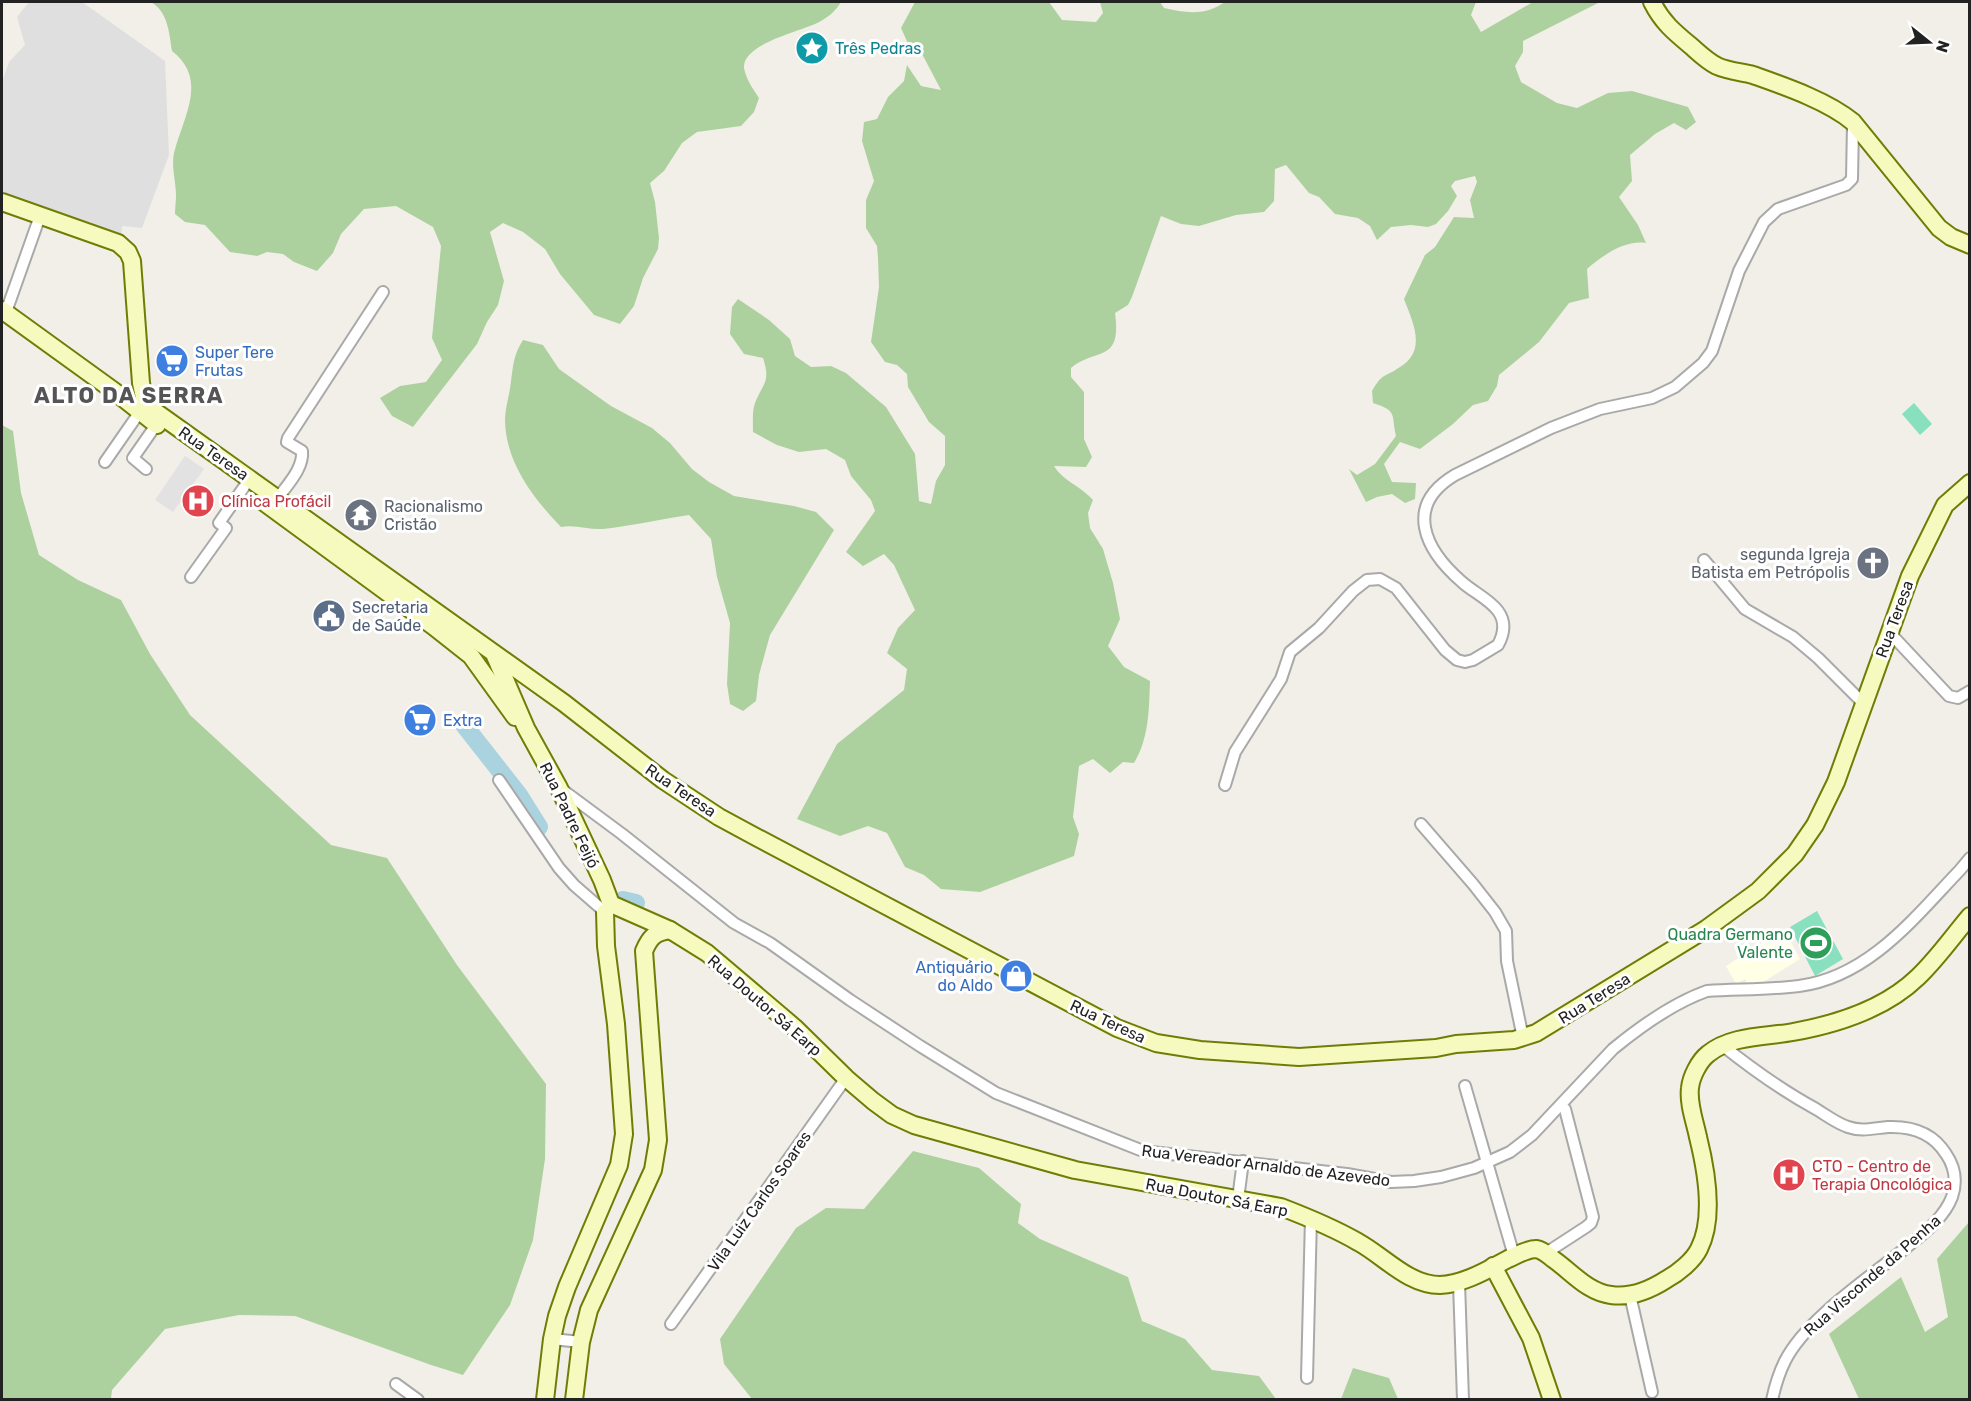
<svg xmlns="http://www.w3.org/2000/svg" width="1971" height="1401" font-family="Rubik,sans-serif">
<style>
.residential{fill:#e0dfdf}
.education{fill:#ffffe5}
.forest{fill:#add19e}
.pitch{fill:#88e0be}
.parking{fill:#e2e2e2}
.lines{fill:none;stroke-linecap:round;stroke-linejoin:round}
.river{stroke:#aad3df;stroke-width:18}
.street-casing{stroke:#a9a9a9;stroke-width:14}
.secondary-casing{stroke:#707d05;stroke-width:20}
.street{stroke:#fff;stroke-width:10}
.secondary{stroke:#f7fabf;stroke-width:16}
.labels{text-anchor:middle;stroke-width:6;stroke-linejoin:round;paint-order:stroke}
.culture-label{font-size:16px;fill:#0d838f;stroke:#fff;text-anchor:start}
.shop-label{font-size:16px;fill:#366cbe;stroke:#fff;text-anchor:start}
.street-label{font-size:16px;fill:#222;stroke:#fff}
.health-label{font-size:16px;fill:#be3a42;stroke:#fff;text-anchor:start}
.worship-label{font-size:16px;fill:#5b616d;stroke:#fff;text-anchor:start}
.service-label{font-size:16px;fill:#4e5e75;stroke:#fff;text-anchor:start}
.leisure-label{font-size:16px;fill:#27864d;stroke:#fff;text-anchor:end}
.district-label{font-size:22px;font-weight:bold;letter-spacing:1.5px;fill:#555;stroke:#fff}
</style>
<rect width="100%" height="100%" fill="#f2efe9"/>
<polygon class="residential" points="29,2 82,2 165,61 169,155 142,228 122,226 121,236 2,192 2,82 9,62 25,45 17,17"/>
<polygon class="education" points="1784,929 1800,959 1760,984 1748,985 1745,979 1736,984 1726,966"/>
<g class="forest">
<path d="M151,2H841C836,10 830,16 821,21C804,31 742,43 744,68C746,79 753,89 759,98L754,112L741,126L697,132L682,143L664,171L650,183L655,202L659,238L658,249L643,278L634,306L620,324L594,315L560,274L545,249L523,232L503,223L490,232L504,281L498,305L487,322L477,344L413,427L392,416L380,398L400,386L426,382L442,360L432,338L441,246L433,227L396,206L364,209L341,234L333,253L317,271L294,262L283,254L267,252L257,256L230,252L205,225L185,222L175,214C175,208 176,201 176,195C176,182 171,166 174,153C183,117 209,80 172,51C169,32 168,12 151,2Z"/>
<path d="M915,2H1049L1062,20L1096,22L1103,13L1100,2H1160L1164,8C1186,13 1205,16 1225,2H1476L1471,15L1481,32L1533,2H1600L1523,41V52L1515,66L1521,82L1557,103L1577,108L1608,93L1632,91L1688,107L1696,122L1686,130L1674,123L1655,134L1630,155L1632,181L1619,197L1638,225L1646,243C1625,240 1603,255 1587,269L1589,298L1569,303L1539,342L1499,375L1497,386L1488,401L1473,405L1453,424L1420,449L1400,442L1384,464L1392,482L1416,483L1415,499L1405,503L1392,494L1377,497L1366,502L1349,469L1357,475L1375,464L1396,436C1391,414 1398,411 1373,403L1372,391C1383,372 1384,378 1400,367C1428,350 1412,321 1404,299L1425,255L1435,247L1454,217L1474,218L1470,200L1477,182L1475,176L1455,181L1451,186L1457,196L1448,211L1436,224L1428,227L1411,225L1391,227L1377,240L1370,226L1358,218L1335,214L1319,197L1309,193L1286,165L1275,169L1274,201L1264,212L1236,215L1199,226L1181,224L1161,216L1132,297L1128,305L1115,313C1122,364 1096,347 1071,368V377L1084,392V439L1092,457L1086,467L1054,466C1063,481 1081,486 1093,500L1088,513L1090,528L1103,549L1113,583L1120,619L1108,646L1124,667L1150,681C1149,710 1149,738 1134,763L1123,762L1110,773L1093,759L1079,766L1073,817L1079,834L1074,856L980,892L941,889L924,875L905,867L887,833L868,826L840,836L797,819L837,744L904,690L907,669L887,653L898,628L915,610L894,565L884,554L863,566L846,552L875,511L871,500L851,476L845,460L826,449L799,452L777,445L753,432C753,423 752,411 755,403C763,383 771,382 763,358L744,354L730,334L732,307L738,299L769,320L790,339L795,356L811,367L831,366L846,373L886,407L915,454L919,501L931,504L936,481L945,465V436L929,422L908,387L907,374L897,365L885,362L871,342L879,287L878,258L877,246L866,228V200L874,181L862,141L864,122L877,119L888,97L904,81L907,65L921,86L941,90L920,50L910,48L901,28Z"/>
<path d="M523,340L543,345L559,369L611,406L652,428L670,443L692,469L709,482L734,496L794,506L816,512L834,530L770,635L759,675L756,701L743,711L730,704L727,684L730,623L717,577L711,539L689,515C660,519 632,526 603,529C589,530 575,524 561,527C533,498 506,463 505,421C505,411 508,399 510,389C513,370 512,357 523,340Z"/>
<polygon points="2,425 13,431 21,493 39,555 78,580 121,600 150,654 190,715 331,845 387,858 457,965 546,1084 545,1159 533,1240 510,1305 463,1375 431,1365 295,1316 239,1315 165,1329 112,1390 111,1399 2,1399"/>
<polygon points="913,1151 979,1168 1021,1204 1018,1223 1040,1239 1128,1277 1142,1321 1185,1339 1212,1370 1259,1376 1276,1399 752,1399 724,1364 720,1339 796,1228 826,1208 864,1209"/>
<polygon points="1969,1222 1969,1399 1859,1399 1829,1334 1901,1277 1925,1332 1948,1317 1937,1259"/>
<polygon points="1353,1368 1389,1378 1398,1399 1341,1399"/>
</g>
<g class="pitch">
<polygon points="1914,403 1932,424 1920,435 1902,414"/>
<polygon points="1817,911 1843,959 1815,976 1790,927"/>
</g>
<polygon class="parking" points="185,456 204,469 173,512 155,500"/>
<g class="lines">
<g class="river">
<polyline points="464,725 519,795 539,827"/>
<polyline points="623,900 636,903"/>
</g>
<g class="street-casing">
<g id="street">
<polyline points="6,312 40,216"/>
<polyline points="105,462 139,413"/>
<polyline points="146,469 133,458 156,425"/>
<path d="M278,498C287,485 304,468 302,451L287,442L288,438L383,292"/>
<polyline points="1704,560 1745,609 1793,637 1818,658 1864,704"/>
<polyline points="191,577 226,528 219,523 244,487"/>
<polyline points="1889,632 1949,696 1958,698 1970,691"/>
<polyline points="499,780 559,868 574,885 605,912 609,907"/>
<path d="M1225,785L1235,752L1281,679L1290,652L1319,628L1353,591L1367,580L1380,579L1396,588L1445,650L1457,660L1465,662L1473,660L1498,645C1504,634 1506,622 1498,611C1489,599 1473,592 1462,582C1425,550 1403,506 1455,475L1551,428L1600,409L1652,398L1675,387L1703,363L1712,351L1739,271L1764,222L1778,209L1846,185L1852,179L1853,124"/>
<path d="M560,788L622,834L734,923L770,943L850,1000L920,1046L996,1093L1143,1151L1347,1174L1391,1182L1414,1181L1441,1177L1474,1168L1510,1152L1532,1135L1613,1049C1641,1026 1673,1003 1707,991C1737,989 1769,990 1799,986C1869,977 1915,917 1960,870L1970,858"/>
<polyline points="1421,824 1473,884 1495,912 1506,931 1507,961 1523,1038"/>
<path d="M1722,1045C1752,1069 1783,1091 1816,1109C1826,1115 1836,1123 1848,1127C1862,1132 1874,1128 1888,1127C1912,1126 1933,1133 1946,1154C1955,1167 1957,1182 1952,1197C1944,1218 1924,1233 1907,1247C1870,1277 1806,1319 1785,1361C1779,1373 1775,1386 1772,1400"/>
<polyline points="1465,1086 1514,1256"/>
<polyline points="1238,1199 1243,1161"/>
<polyline points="1546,1253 1586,1227 1591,1223 1593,1217 1565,1109"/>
<polyline points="1459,1283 1463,1400"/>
<polyline points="1630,1295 1652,1392"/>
<polyline points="671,1324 846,1078"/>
<polyline points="552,1339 581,1342"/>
<polyline points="1307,1378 1311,1218"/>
<polyline points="396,1384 418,1400"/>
</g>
</g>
<g class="secondary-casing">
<g id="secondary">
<path d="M1652,2C1662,22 1674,32 1691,46C1699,53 1707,61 1717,66C1728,71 1741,72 1753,75C1784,86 1828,101 1853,122L1939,228L1951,237L1970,245"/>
<polyline points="2,202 118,243 128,252 132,261 141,383 144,397 153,410 564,703 663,780 719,817 756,837 1117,1028 1156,1043 1200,1050 1299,1057 1436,1048 1456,1044 1514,1040 1536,1033 1706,929 1758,891 1795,854 1815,825 1836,782 1910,576 1945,505 1970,483"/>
<polyline points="2,310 114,391 157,425"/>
<polyline points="265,503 433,626 471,656 515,717"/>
<path d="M495,656L526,728L558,786L602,880L611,904L670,930L707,953L794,1027L846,1078L873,1101L892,1115L914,1125L1075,1170L1281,1207C1307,1217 1334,1228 1358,1242C1384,1256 1408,1285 1440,1285C1464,1284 1487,1270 1508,1259C1517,1255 1527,1249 1536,1249C1543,1250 1548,1255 1553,1259C1572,1272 1587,1292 1611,1295C1631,1298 1650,1290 1667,1279C1678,1273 1693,1261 1699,1249C1715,1218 1706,1169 1698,1137C1695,1122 1688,1104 1690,1088C1691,1077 1699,1061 1708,1054C1731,1035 1766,1037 1793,1032C1838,1024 1885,1009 1918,977C1937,959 1953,936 1970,916"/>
<polyline points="1493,1266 1531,1338 1552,1400"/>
<polyline points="545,1400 552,1339 557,1316 567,1287 619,1165 624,1134 616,1024 606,946 605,912"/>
<path d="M574,1400L581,1342L589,1310L653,1170L658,1140L644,951C650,937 655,932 670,930"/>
</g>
</g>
<use href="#street" class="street"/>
<use href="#secondary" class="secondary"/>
</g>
<defs>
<g id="sight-disc" transform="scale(1.725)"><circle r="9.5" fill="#0f9aa8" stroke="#fff"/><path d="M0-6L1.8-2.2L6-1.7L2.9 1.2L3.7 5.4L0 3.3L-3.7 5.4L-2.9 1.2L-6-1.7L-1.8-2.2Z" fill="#fff"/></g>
<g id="supermarket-disc" transform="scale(1.725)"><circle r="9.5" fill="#3f7fe0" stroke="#fff"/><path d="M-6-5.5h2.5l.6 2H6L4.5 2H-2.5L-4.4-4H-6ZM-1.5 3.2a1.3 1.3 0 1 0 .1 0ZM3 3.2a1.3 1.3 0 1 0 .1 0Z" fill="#fff"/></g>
<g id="hospital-disc" transform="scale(1.725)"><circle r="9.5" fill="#e0444e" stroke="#fff"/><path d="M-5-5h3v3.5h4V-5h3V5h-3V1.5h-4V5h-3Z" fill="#fff"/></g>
<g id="temple-disc" transform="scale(1.725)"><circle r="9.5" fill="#6b7280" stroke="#fff"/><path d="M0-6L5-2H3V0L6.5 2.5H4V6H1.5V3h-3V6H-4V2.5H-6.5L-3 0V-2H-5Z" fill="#fff"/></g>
<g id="church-disc" transform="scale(1.725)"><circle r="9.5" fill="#6b7280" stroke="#fff"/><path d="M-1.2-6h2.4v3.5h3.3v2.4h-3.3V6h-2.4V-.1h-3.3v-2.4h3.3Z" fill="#fff"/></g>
<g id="civic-disc" transform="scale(1.725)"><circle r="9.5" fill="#5c6f8a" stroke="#fff"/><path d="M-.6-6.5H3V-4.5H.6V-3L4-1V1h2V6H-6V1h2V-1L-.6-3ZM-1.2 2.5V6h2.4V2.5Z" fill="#fff"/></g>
<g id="stadium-disc" transform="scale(1.725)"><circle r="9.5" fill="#2e9e5b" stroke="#fff"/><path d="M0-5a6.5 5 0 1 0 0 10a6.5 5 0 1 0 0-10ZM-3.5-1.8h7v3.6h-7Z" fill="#fff"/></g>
<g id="shop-disc" transform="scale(1.725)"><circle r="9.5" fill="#3f7fe0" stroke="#fff"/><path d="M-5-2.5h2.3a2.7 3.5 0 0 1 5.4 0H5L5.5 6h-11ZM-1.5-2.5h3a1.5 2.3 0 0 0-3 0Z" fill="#fff"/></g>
</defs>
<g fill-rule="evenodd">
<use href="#sight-disc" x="812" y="48"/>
<use href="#supermarket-disc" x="172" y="361"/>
<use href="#hospital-disc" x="198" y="501"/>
<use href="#temple-disc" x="361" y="515"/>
<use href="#church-disc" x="1873" y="563"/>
<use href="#civic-disc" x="329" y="616"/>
<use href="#supermarket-disc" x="420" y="720"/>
<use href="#stadium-disc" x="1816" y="943"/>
<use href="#shop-disc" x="1016" y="976"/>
<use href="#hospital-disc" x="1789" y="1175"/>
</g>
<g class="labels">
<g class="culture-label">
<text x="835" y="54">Três Pedras</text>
</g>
<g class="shop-label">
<text x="195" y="358">Super Tere<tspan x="195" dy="18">Frutas</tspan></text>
<text x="443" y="726">Extra</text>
<text x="993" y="973" text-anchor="end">Antiquário<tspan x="993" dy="18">do Aldo</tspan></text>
</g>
<g class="street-label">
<text transform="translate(214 453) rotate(35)" y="6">Rua Teresa</text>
<text transform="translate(1894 619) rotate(-70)" y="6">Rua Teresa</text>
<text transform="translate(681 790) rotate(34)" y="6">Rua Teresa</text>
<text transform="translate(570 815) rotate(64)" y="6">Rua Padre Feijó</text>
<text transform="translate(1594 998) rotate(-32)" y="6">Rua Teresa</text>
<text transform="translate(765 1005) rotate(41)" y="6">Rua Doutor Sá Earp</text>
<text transform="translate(1108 1021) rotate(25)" y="6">Rua Teresa</text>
<text transform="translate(1266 1165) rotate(7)" y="6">Rua Vereador Arnaldo de Azevedo</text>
<text transform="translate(1217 1197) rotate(11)" y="6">Rua Doutor Sá Earp</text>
<text transform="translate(759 1201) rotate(-55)" y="6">Vila Luiz Carlos Soares</text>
<text transform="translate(1872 1275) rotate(-41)" y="6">Rua Visconde da Penha</text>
</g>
<g class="health-label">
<text x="221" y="507">Clínica Profácil</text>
<text x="1812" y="1172">CTO - Centro de<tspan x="1812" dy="18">Terapia Oncológica</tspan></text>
</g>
<g class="worship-label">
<text x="384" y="512">Racionalismo<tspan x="384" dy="18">Cristão</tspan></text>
<text x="1850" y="560" text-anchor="end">segunda Igreja<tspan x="1850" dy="18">Batista em Petrópolis</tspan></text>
</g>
<g class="service-label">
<text x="352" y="613">Secretaria<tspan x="352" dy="18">de Saúde</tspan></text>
</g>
<g class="leisure-label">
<text x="1793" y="940">Quadra Germano<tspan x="1793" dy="18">Valente</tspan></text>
</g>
<g class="district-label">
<text x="129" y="403">ALTO DA SERRA</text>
</g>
</g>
<rect width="1971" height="1401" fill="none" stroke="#222222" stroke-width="6"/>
<g transform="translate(1929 42) rotate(108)" stroke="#ffffff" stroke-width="4.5" paint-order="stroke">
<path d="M0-4.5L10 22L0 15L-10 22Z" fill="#222222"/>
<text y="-9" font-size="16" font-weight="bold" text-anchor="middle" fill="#222222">N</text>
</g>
</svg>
